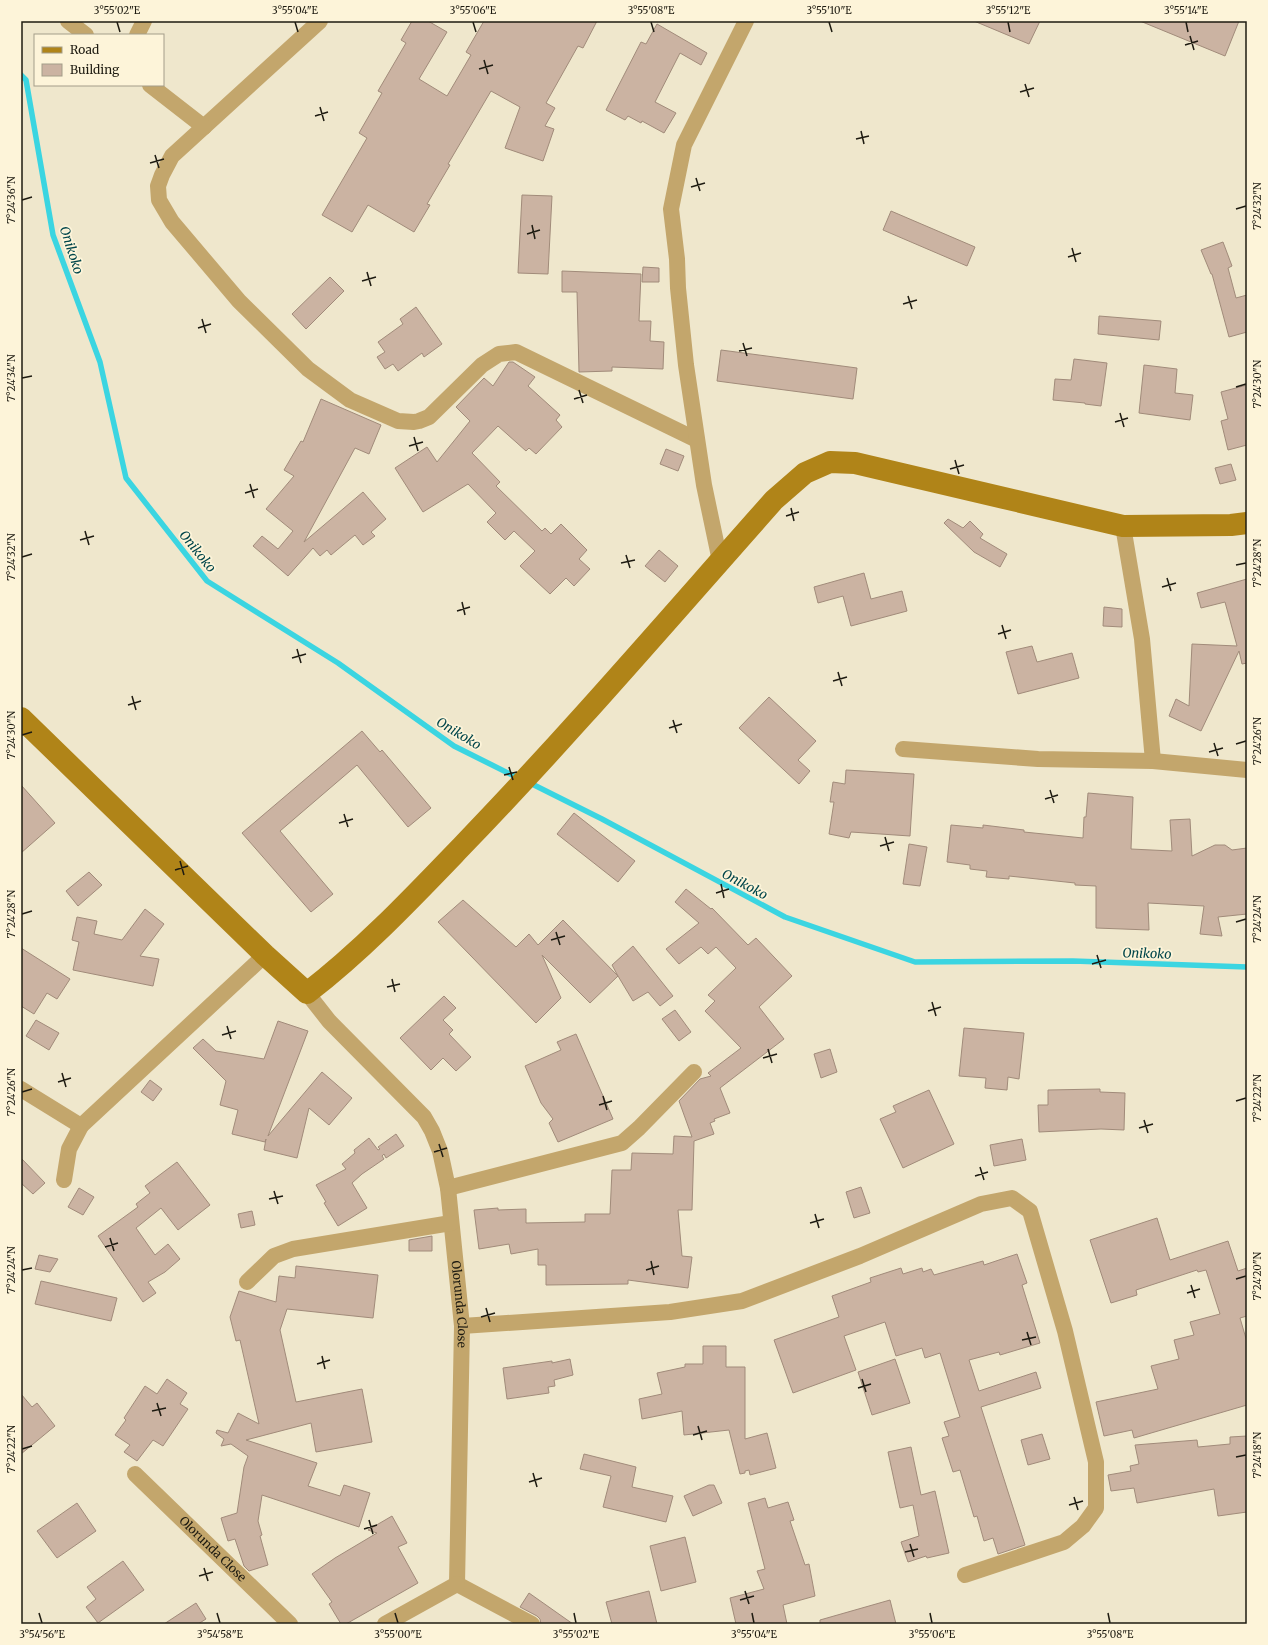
<svg xmlns="http://www.w3.org/2000/svg" width="1268" height="1645" font-family="Merriweather,serif">
<style>
.lines{fill:none;stroke-linecap:round;stroke-linejoin:round}
.stream{stroke:#3bd5e1;stroke-width:5.5}
.building{fill:#cbb3a2;stroke:#a18b7a}
.minor{stroke:#c3a66c;stroke-width:16}
.secondary{stroke:#b08418;stroke-width:22}
.ticks{fill:none;stroke:#1e1b11;stroke-width:1.5}
.labels{text-anchor:middle;stroke-width:3.5;stroke-linejoin:round;paint-order:stroke}
.street-label{font-size:12px;fill:#1e1b11;stroke:#fdf4d9}
.water-label{font-size:13px;font-style:italic;fill:#00454a;stroke:#fdf4d9}
.neatline{fill:none;stroke:#1e1b11;stroke-width:1.5}
.ticks-label{font-size:10px;text-anchor:middle;fill:#1e1b11}
</style>
<rect width="100%" height="100%" fill="#efe7cc"/>
<g class="lines">
<g class="stream">
<polyline points="21,75 26,80 53,235 100,362 126,478 207,581 338,663 454,746 520,779"/>
<polyline points="528,782 602,819 785,917 915,962 1073,961 1247,967"/>
</g>
</g>
<g class="building">
<polygon points="412,21 428,21 447,32 419,79 447,96 471,55 466,52 484,21 597,21 583,48 578,46 546,103 555,108 545,126 554,129 543,161 505,148 520,107 491,91 448,164 450,165 427,204 430,205 414,232 368,205 352,232 322,215 367,138 359,133 382,93 378,91 406,43 401,40"/>
<polygon points="974,21 1040,21 1029,44"/>
<polygon points="1140,21 1239,21 1225,56"/>
<polygon points="657,24 707,53 701,65 680,53 655,102 676,113 664,133 642,121 641,123 628,116 625,120 606,110 641,42 646,44"/>
<polygon points="522,195 552,196 548,274 518,273"/>
<polygon points="891,211 975,247 967,266 883,230"/>
<polygon points="1223,242 1232,266 1228,268 1236,298 1247,295 1247,332 1229,337 1212,274 1211,274 1201,250"/>
<polygon points="643,267 659,268 659,282 642,282"/>
<polygon points="562,271 641,274 639,321 651,321 650,341 664,342 663,369 612,367 612,371 579,372 577,292 562,292"/>
<polygon points="330,277 344,291 306,329 292,314"/>
<polygon points="416,307 442,344 424,357 422,353 398,371 393,364 385,369 377,357 385,352 378,342 403,324 400,319"/>
<polygon points="1099,316 1161,321 1159,340 1098,334"/>
<polygon points="721,350 857,368 853,399 717,381"/>
<polygon points="1074,359 1107,363 1101,406 1085,404 1085,403 1053,400 1055,379 1071,380"/>
<polygon points="509,362 513,362 535,377 528,386 560,415 556,420 562,427 536,454 529,448 526,451 498,426 472,453 500,482 496,486 542,531 545,528 551,534 561,524 587,550 579,559 590,569 574,586 566,578 550,594 520,566 535,551 514,531 505,540 487,522 496,513 468,484 423,512 395,468 427,447 437,462 470,421 456,407 484,378 493,386"/>
<polygon points="1144,365 1177,369 1175,393 1193,395 1190,420 1139,413"/>
<polygon points="1247,385 1247,445 1228,450 1221,421 1228,419 1221,392"/>
<polygon points="321,399 381,425 369,454 355,448 304,542 363,492 386,519 371,532 375,536 363,545 355,535 331,555 327,550 320,556 313,548 288,576 253,546 262,536 278,549 293,531 266,509 294,476 284,470 301,441 303,442"/>
<polygon points="666,449 684,456 678,471 660,464"/>
<polygon points="1231,464 1236,480 1220,484 1215,468"/>
<polygon points="948,519 963,528 970,521 983,534 980,538 1007,554 1000,567 974,552 944,523"/>
<polygon points="659,550 678,566 665,582 645,566"/>
<polygon points="864,573 871,599 902,591 907,611 851,626 843,596 818,603 814,587"/>
<polygon points="1247,579 1247,663 1242,664 1239,651 1201,731 1169,716 1176,699 1189,706 1192,644 1237,646 1225,602 1201,608 1197,593"/>
<polygon points="1104,607 1122,609 1122,627 1103,626"/>
<polygon points="1032,646 1037,662 1072,653 1079,678 1018,694 1006,652"/>
<polygon points="769,697 816,741 798,760 810,771 799,784 739,728"/>
<polygon points="362,731 380,752 382,750 431,808 408,827 357,765 280,831 333,894 311,912 242,833"/>
<polygon points="846,770 914,774 910,836 851,832 849,838 829,834 834,802 830,802 833,782 845,784"/>
<polygon points="21,785 55,823 21,853"/>
<polygon points="1088,793 1133,797 1131,849 1172,851 1170,820 1190,819 1192,856 1215,845 1225,845 1232,850 1247,848 1247,914 1218,917 1222,936 1200,934 1204,906 1148,903 1149,930 1096,928 1096,886 1075,885 1075,883 1009,876 1009,879 986,877 987,871 970,869 970,865 947,862 951,825 983,828 983,825 1024,830 1024,832 1083,838 1084,817 1086,817"/>
<polygon points="574,813 635,861 618,882 557,834"/>
<polygon points="909,844 927,847 920,886 903,884"/>
<polygon points="89,872 102,885 78,906 66,891"/>
<polygon points="686,889 711,909 712,908 748,945 756,938 792,976 759,1007 784,1039 720,1088 730,1113 714,1119 715,1121 710,1123 714,1134 694,1141 692,1210 678,1210 682,1256 692,1257 688,1288 628,1280 628,1284 546,1285 546,1265 538,1265 538,1249 511,1254 509,1244 479,1249 474,1210 498,1208 498,1210 526,1209 526,1223 585,1222 585,1214 610,1214 612,1170 631,1170 632,1153 673,1154 674,1136 692,1137 679,1101 700,1079 711,1076 708,1073 741,1048 705,1011 715,1001 708,995 736,968 716,947 708,954 701,947 679,964 666,949 699,923 675,902"/>
<polygon points="463,900 516,947 529,934 538,945 563,920 618,976 612,965 633,946 673,996 660,1006 648,992 633,1001 618,976 590,1003 542,955 561,998 536,1023 438,922"/>
<polygon points="145,909 164,924 140,956 159,959 153,986 73,970 79,942 72,940 77,917 97,921 94,934 122,940"/>
<polygon points="21,948 70,979 57,999 47,993 34,1014 21,1006"/>
<polygon points="444,996 456,1008 443,1020 453,1030 449,1034 471,1057 456,1071 443,1058 431,1070 400,1038"/>
<polygon points="675,1010 691,1032 679,1041 662,1019"/>
<polygon points="36,1020 59,1033 49,1050 26,1036"/>
<polygon points="278,1021 308,1031 268,1136 322,1072 352,1098 329,1125 309,1108 297,1158 264,1150 266,1139 265,1142 232,1134 238,1110 220,1105 226,1081 193,1048 203,1039 216,1051 264,1059"/>
<polygon points="964,1028 1024,1033 1019,1079 1008,1077 1007,1090 985,1088 986,1078 959,1076"/>
<polygon points="576,1034 613,1119 558,1142 549,1123 553,1119 541,1103 525,1066 561,1050 557,1042"/>
<polygon points="830,1049 837,1072 821,1078 814,1054"/>
<polygon points="150,1080 162,1089 153,1101 141,1092"/>
<polygon points="1100,1089 1100,1092 1125,1093 1124,1130 1101,1129 1039,1132 1038,1105 1048,1105 1048,1090"/>
<polygon points="929,1090 954,1144 903,1168 880,1119 896,1112 893,1106"/>
<polygon points="396,1134 404,1146 386,1158 384,1154 382,1156 384,1159 362,1174 352,1183 367,1208 338,1226 324,1203 326,1202 316,1185 346,1169 342,1164 355,1153 354,1150 369,1138 378,1150 380,1149 378,1147"/>
<polygon points="1022,1139 1026,1160 994,1166 990,1145"/>
<polygon points="21,1158 45,1183 33,1194 21,1183"/>
<polygon points="177,1162 210,1205 178,1230 161,1208 136,1228 155,1255 168,1244 180,1259 165,1272 148,1282 156,1293 143,1302 98,1236 138,1207 136,1204 150,1193 145,1186"/>
<polygon points="861,1187 870,1213 854,1218 846,1192"/>
<polygon points="79,1188 94,1197 83,1215 68,1207"/>
<polygon points="252,1211 255,1225 241,1228 238,1214"/>
<polygon points="1157,1218 1170,1260 1228,1241 1238,1271 1247,1268 1247,1316 1240,1318 1247,1342 1247,1405 1134,1438 1132,1430 1104,1436 1096,1402 1158,1389 1151,1366 1179,1359 1174,1340 1194,1335 1190,1322 1220,1314 1206,1270 1198,1272 1197,1270 1136,1290 1137,1295 1111,1303 1090,1240"/>
<polygon points="432,1236 432,1251 409,1251 409,1240"/>
<polygon points="1017,1254 1027,1283 1022,1285 1040,1343 1000,1355 999,1352 969,1360 979,1391 1036,1372 1041,1388 981,1407 1025,1545 998,1554 993,1538 984,1541 977,1516 974,1517 960,1470 953,1472 942,1438 949,1436 944,1422 960,1417 940,1353 925,1358 922,1348 896,1356 885,1322 844,1336 856,1370 793,1393 774,1340 839,1317 832,1296 871,1282 870,1278 901,1268 903,1274 922,1268 923,1272 931,1269 934,1275 983,1261 984,1265"/>
<polygon points="39,1255 58,1259 50,1272 35,1269"/>
<polygon points="296,1266 378,1275 373,1318 287,1309 280,1330 296,1402 362,1389 372,1442 316,1452 311,1423 246,1440 317,1463 308,1486 340,1496 344,1485 370,1493 359,1527 262,1495 258,1521 262,1535 260,1536 268,1565 249,1571 244,1566 235,1539 228,1541 221,1518 237,1513 244,1467 248,1456 231,1444 221,1446 224,1439 216,1433 217,1430 228,1433 238,1413 259,1424 240,1340 236,1341 230,1317 239,1291 276,1302 279,1276 295,1278"/>
<polygon points="41,1281 117,1298 111,1321 35,1304"/>
<polygon points="703,1346 726,1346 726,1367 745,1367 745,1439 767,1433 776,1468 750,1475 749,1470 745,1471 745,1473 740,1474 729,1430 684,1435 682,1411 642,1419 639,1399 662,1394 657,1373 685,1367 685,1364 703,1364"/>
<polygon points="570,1359 573,1375 554,1380 555,1386 548,1387 549,1393 507,1399 503,1368 552,1361 552,1363"/>
<polygon points="895,1359 910,1403 872,1415 858,1372"/>
<polygon points="167,1379 187,1393 180,1404 188,1409 163,1446 153,1440 137,1461 124,1452 130,1445 115,1435 126,1420 124,1418 145,1386 157,1394"/>
<polygon points="21,1394 32,1407 37,1403 55,1426 21,1454"/>
<polygon points="1042,1434 1050,1459 1028,1465 1021,1440"/>
<polygon points="1247,1436 1247,1512 1218,1516 1214,1489 1137,1503 1134,1488 1111,1491 1108,1475 1131,1471 1130,1466 1139,1464 1135,1445 1197,1440 1198,1447 1230,1444 1230,1437"/>
<polygon points="911,1447 921,1495 935,1491 949,1553 927,1558 926,1556 908,1562 901,1542 919,1536 913,1505 900,1508 888,1452"/>
<polygon points="584,1454 636,1467 632,1487 673,1496 666,1522 603,1507 611,1476 580,1469"/>
<polygon points="709,1485 714,1485 722,1503 693,1516 684,1496"/>
<polygon points="765,1498 768,1508 788,1502 794,1520 790,1521 805,1565 809,1564 815,1596 783,1605 787,1624 736,1624 730,1598 764,1589 757,1571 765,1569 748,1503"/>
<polygon points="77,1503 96,1531 57,1558 37,1531"/>
<polygon points="392,1516 407,1543 398,1547 418,1583 346,1624 341,1624 329,1604 332,1602 312,1574 335,1558 377,1533 368,1530"/>
<polygon points="685,1537 696,1582 661,1591 650,1546"/>
<polygon points="123,1561 144,1590 98,1623 86,1607 96,1599 87,1587"/>
<polygon points="649,1591 657,1624 612,1624 606,1602"/>
<polygon points="529,1593 573,1624 541,1624 540,1619 537,1616 520,1607"/>
<polygon points="890,1600 896,1624 820,1624 820,1620"/>
<polygon points="196,1603 206,1619 198,1624 164,1624"/>
</g>
<g class="lines">
<g class="minor">
<polyline points="68,21 86,35"/>
<polyline points="320,21 172,156 162,175 158,186 159,200 172,222 239,301 308,369 350,400 398,421 414,422 419,421 429,417 482,365 499,354 516,352 697,440"/>
<polyline points="137,35 144,21"/>
<polyline points="150,85 204,127"/>
<polyline points="1123,526 1142,639 1153,761"/>
<polyline points="720,561 704,485 686,365 678,288 677,259 671,209 684,145 746,21"/>
<polyline points="903,749 1038,759 1153,761 1247,770"/>
<path id="s1" d="M307,993L329,1021L424,1117L432,1131L440,1151L448,1188L462,1326L457,1584"/>
<polyline points="21,1089 81,1126"/>
<polyline points="64,1180 69,1149 81,1126 265,955"/>
<polyline points="448,1188 622,1143 639,1128 694,1072"/>
<polyline points="247,1282 274,1256 293,1249 451,1223"/>
<polyline points="462,1326 670,1312 742,1301 860,1256 981,1204 1012,1198 1030,1211 1065,1331 1096,1462 1096,1508 1083,1526 1064,1542 965,1575"/>
<path id="s2" d="M135,1474L290,1624"/>
<polyline points="457,1584 532,1624"/>
<polyline points="385,1624 457,1584"/>
</g>
<path class="secondary" d="M21,718L265,955L307,993C363,950 413,897 463,845C570,734 671,616 774,500L805,473L830,462L855,463L1123,526L1231,525L1247,523"/>
</g>
<path class="ticks" d="M117,22L120,32M295,22L298,32M473,22L476,32M651,22L654,32M829,22L832,32M1008,22L1010,32M1186,22L1188,32M1190,36L1194,50M1185,45L1198,41M484,60L488,74M479,69L493,65M1025,84L1029,97M1020,92L1034,88M320,107L324,121M315,116L328,112M861,131L864,144M856,139L869,136M155,155L159,168M150,163L164,159M696,178L700,191M691,187L705,183M22,200L32,197M1236,209L1246,206M532,225L535,239M527,234L540,230M1072,248L1076,262M1068,257L1081,253M367,272L371,286M362,281L376,277M908,296L912,309M903,304L917,300M202,319L206,333M198,328L211,324M743,343L747,356M739,351L752,348M22,378L32,376M1236,387L1246,384M579,390L583,403M574,399L587,395M1120,413L1124,427M1115,422L1128,418M414,437L418,451M409,446L423,442M955,460L959,474M950,469L964,465M250,484L254,498M245,493L258,489M791,508L794,521M786,516L799,512M85,531L89,545M80,540L94,536M626,555L630,568M22,557L32,554M621,563L635,560M1236,565L1246,563M1167,578L1171,591M1162,587L1176,583M462,602L465,615M457,611L470,607M1002,625L1006,639M998,634L1011,630M297,649L301,663M292,658L306,654M838,672L842,686M833,681L847,677M132,696L136,710M128,705L141,701M673,720L677,733M669,728L682,724M22,735L32,732M1214,743L1218,756M1236,744L1246,741M1209,752L1223,748M509,767L513,780M504,775L517,772M1050,790L1054,803M1045,799L1058,795M344,814L348,827M339,823L353,819M885,837L889,851M880,846L894,842M180,861L184,875M175,870L188,866M721,884L724,898M716,893L729,889M22,914L32,911M1236,922L1246,919M556,932L560,945M551,940L565,936M1097,955L1101,968M1092,964L1106,960M392,979L395,992M387,987L400,984M932,1002L936,1016M928,1011L941,1007M227,1026L231,1039M222,1035L236,1031M768,1049L772,1063M763,1058L777,1054M62,1073L66,1087M58,1082L71,1078M22,1092L32,1089M603,1096L607,1110M1236,1101L1246,1098M599,1105L612,1101M1144,1120L1148,1133M1139,1128L1153,1124M439,1144L443,1157M434,1152L447,1148M980,1167L984,1180M975,1176L988,1172M274,1191L278,1204M269,1199L283,1196M815,1214L819,1228M810,1223L824,1219M110,1238L114,1251M105,1247L118,1243M651,1261L654,1275M22,1270L32,1268M646,1270L659,1266M1236,1279L1246,1276M1191,1285L1195,1298M1187,1293L1200,1289M486,1308L490,1322M481,1317L495,1313M1027,1332L1031,1345M1022,1340L1036,1337M322,1356L325,1369M317,1364L330,1360M862,1379L866,1392M858,1388L871,1384M157,1403L161,1416M152,1411L166,1408M698,1426L702,1440M693,1435L707,1431M22,1449L32,1446M1236,1457L1246,1455M533,1473L537,1487M529,1482L542,1478M1074,1497L1078,1510M1069,1505L1083,1501M369,1520L373,1534M364,1529L377,1525M910,1544L914,1557M905,1552L918,1549M204,1568L208,1581M199,1576L213,1572M745,1591L749,1604M740,1600L754,1596M39,1613L42,1623M217,1613L220,1623M395,1613L398,1623M574,1613L576,1623M752,1613L754,1623M930,1613L932,1623M1108,1613L1110,1623"/>
<g class="labels">
<g class="street-label">
<text dy="4" stroke="none"><textPath href="#s1" startOffset="363">Olorunda Close</textPath></text>
<text dy="4" stroke="none"><textPath href="#s2" startOffset="108">Olorunda Close</textPath></text>
</g>
<g class="water-label">
<text transform="translate(72 250) rotate(72)" y="5">Onikoko</text>
<text transform="translate(198 551) rotate(51)" y="5">Onikoko</text>
<text transform="translate(459 733) rotate(31)" y="5">Onikoko</text>
<text transform="translate(745 884) rotate(28)" y="5">Onikoko</text>
<text transform="translate(1147 953) rotate(2)" y="5">Onikoko</text>
</g>
</g>
<rect width="1268" height="1645" fill="none" stroke="#fdf4d9" stroke-width="44"/>
<rect x="34" y="34" width="130" height="52" fill="#fdf4d9" stroke="#a49d89"/>
<rect x="42" y="47" width="20" height="6" fill="#b08418" stroke="#a49d89"/>
<text x="70" y="54" font-size="12" fill="#1e1b11">Road</text>
<rect x="42" y="64" width="20" height="12" fill="#cbb3a2" stroke="#a49d89"/>
<text x="70" y="74" font-size="12" fill="#1e1b11">Building</text>
<rect x="22" y="22" width="1224" height="1601" class="neatline"/>
<g class="ticks-label">
<text x="117" y="14">3°55'02"E</text>
<text x="295" y="14">3°55'04"E</text>
<text x="473" y="14">3°55'06"E</text>
<text x="651" y="14">3°55'08"E</text>
<text x="829" y="14">3°55'10"E</text>
<text x="1008" y="14">3°55'12"E</text>
<text x="1186" y="14">3°55'14"E</text>
<text transform="translate(11 200) rotate(-90)" y="4">7°24'36"N</text>
<text transform="translate(1257 206) rotate(-90)" y="4">7°24'32"N</text>
<text transform="translate(11 378) rotate(-90)" y="4">7°24'34"N</text>
<text transform="translate(1257 384) rotate(-90)" y="4">7°24'30"N</text>
<text transform="translate(11 557) rotate(-90)" y="4">7°24'32"N</text>
<text transform="translate(1257 563) rotate(-90)" y="4">7°24'28"N</text>
<text transform="translate(11 735) rotate(-90)" y="4">7°24'30"N</text>
<text transform="translate(1257 741) rotate(-90)" y="4">7°24'26"N</text>
<text transform="translate(11 914) rotate(-90)" y="4">7°24'28"N</text>
<text transform="translate(1257 919) rotate(-90)" y="4">7°24'24"N</text>
<text transform="translate(11 1092) rotate(-90)" y="4">7°24'26"N</text>
<text transform="translate(1257 1098) rotate(-90)" y="4">7°24'22"N</text>
<text transform="translate(11 1270) rotate(-90)" y="4">7°24'24"N</text>
<text transform="translate(1257 1276) rotate(-90)" y="4">7°24'20"N</text>
<text transform="translate(11 1449) rotate(-90)" y="4">7°24'22"N</text>
<text transform="translate(1257 1455) rotate(-90)" y="4">7°24'18"N</text>
<text x="42" y="1638">3°54'56"E</text>
<text x="220" y="1638">3°54'58"E</text>
<text x="398" y="1638">3°55'00"E</text>
<text x="576" y="1638">3°55'02"E</text>
<text x="754" y="1638">3°55'04"E</text>
<text x="932" y="1638">3°55'06"E</text>
<text x="1110" y="1638">3°55'08"E</text>
</g>
</svg>
